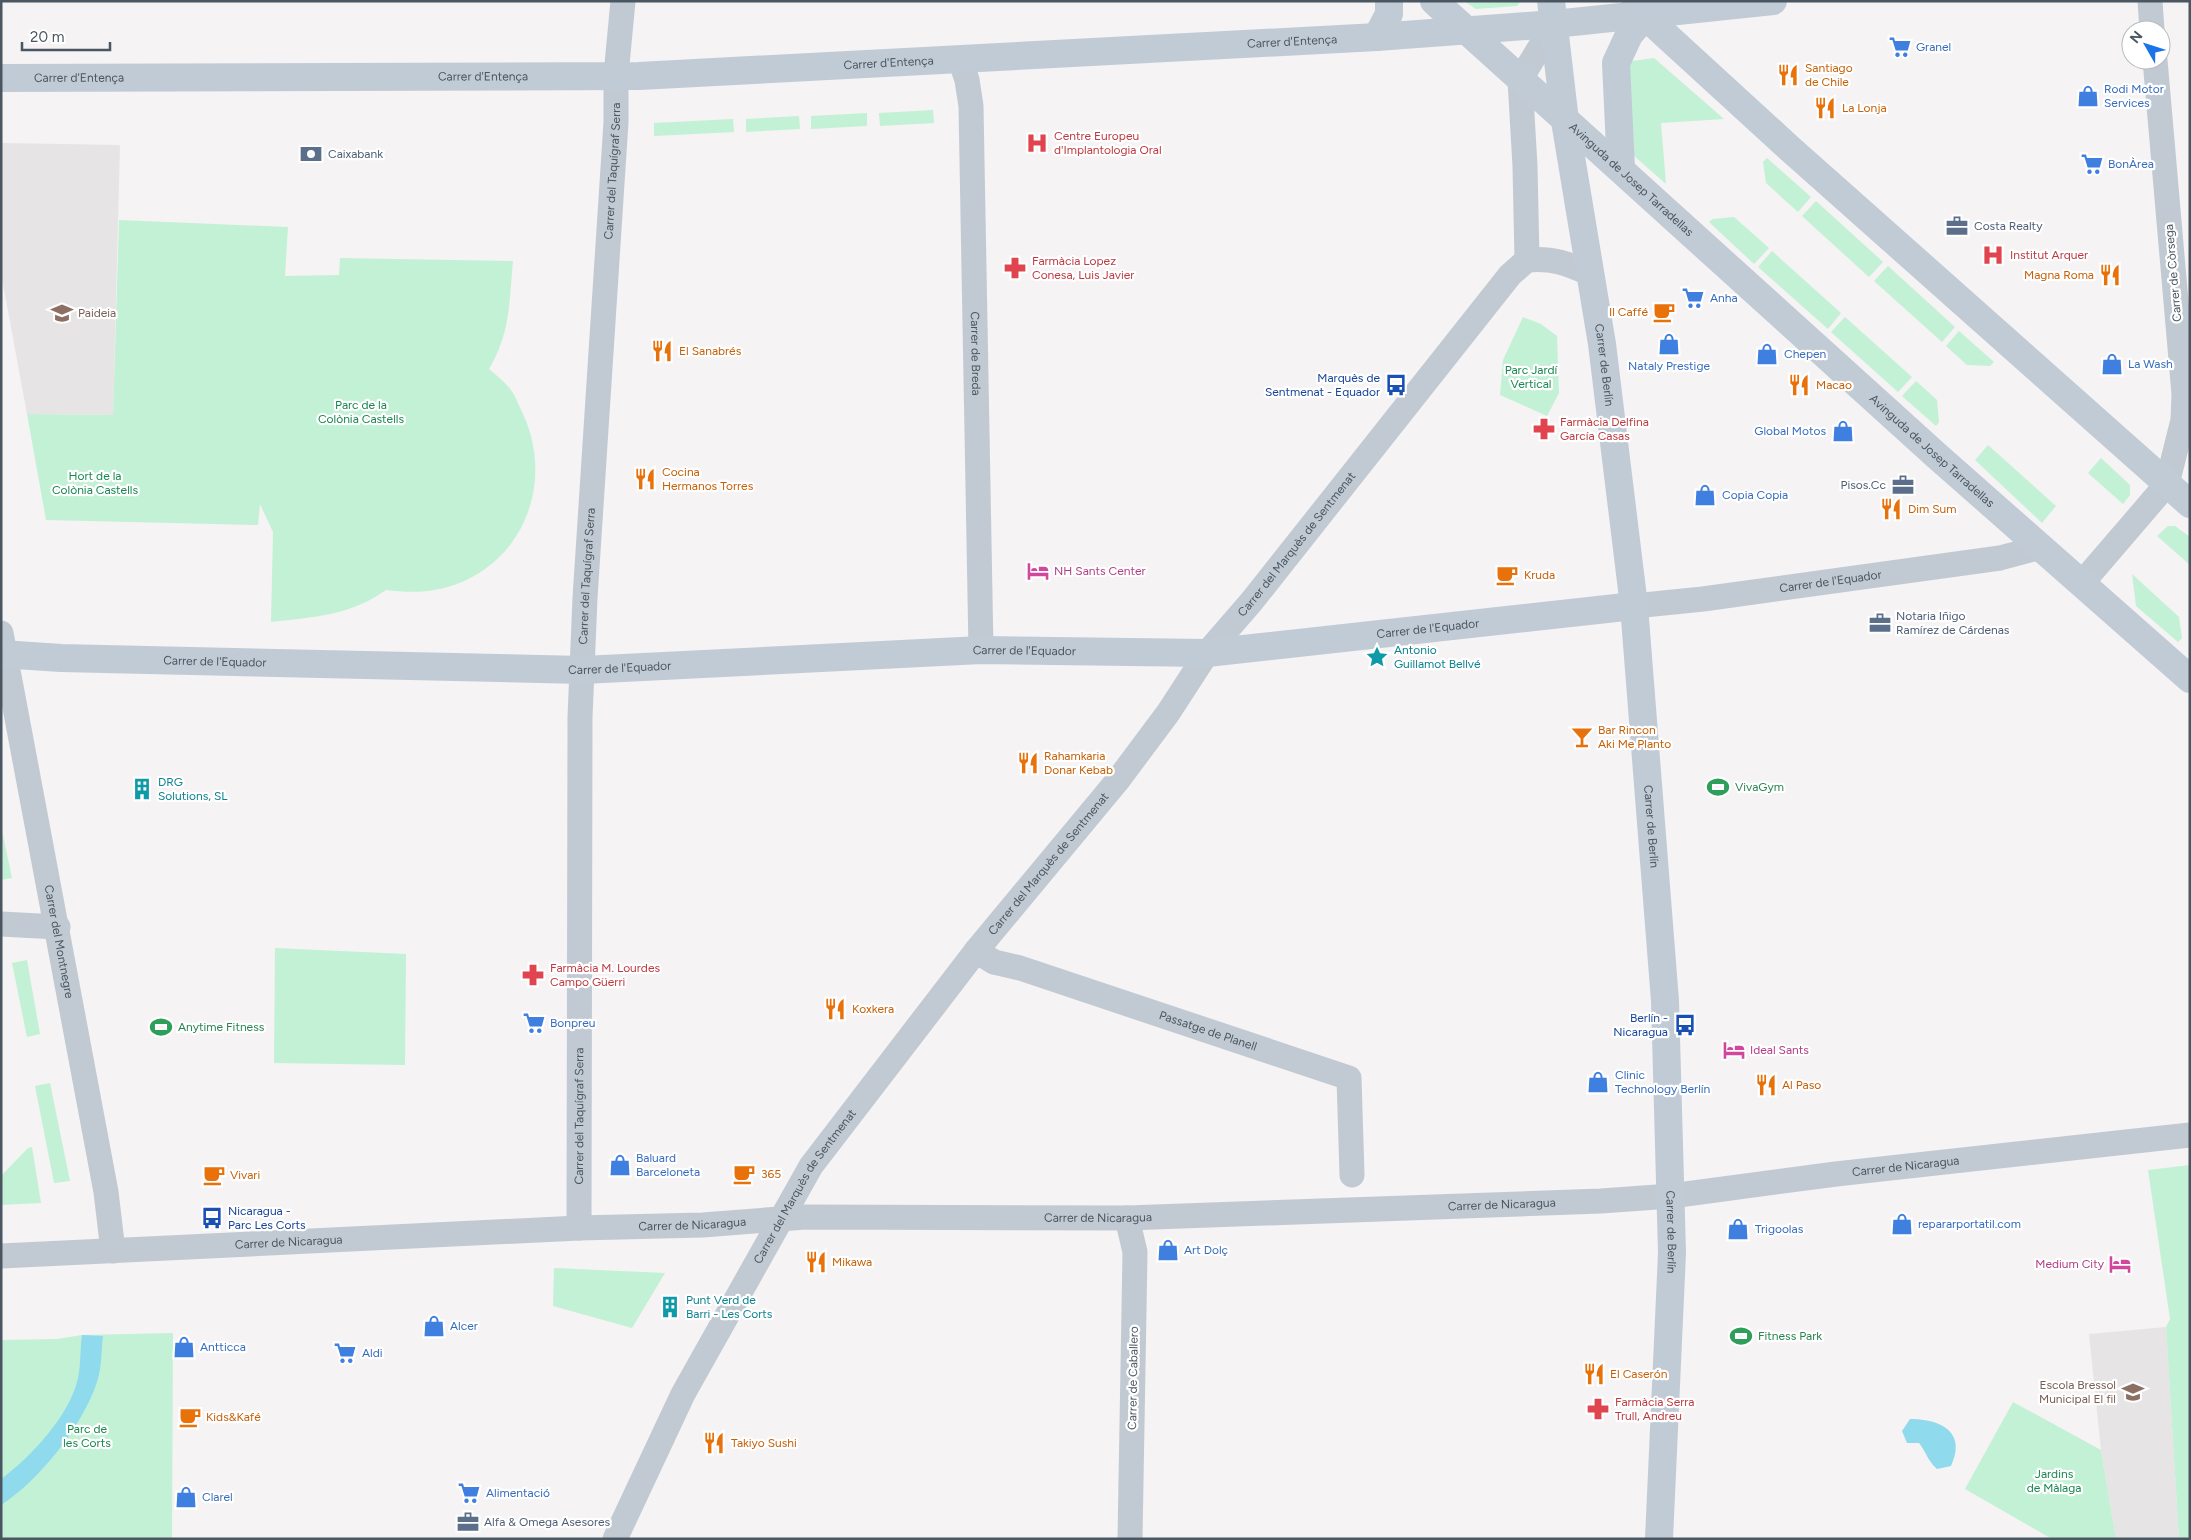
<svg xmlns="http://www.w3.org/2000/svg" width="2191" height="1540" font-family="Figtree,sans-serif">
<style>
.education{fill:#e6e4e5}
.green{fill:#c3f1d5}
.water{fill:#90daee}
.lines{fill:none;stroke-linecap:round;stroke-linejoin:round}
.street{stroke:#c1cad2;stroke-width:25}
.secondary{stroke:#c1cbd6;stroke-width:28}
.labels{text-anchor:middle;stroke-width:4.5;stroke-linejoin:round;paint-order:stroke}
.street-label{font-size:12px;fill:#4a5661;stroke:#fff}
.shop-label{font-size:12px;fill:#366cbe;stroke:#fff;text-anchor:start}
.food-label{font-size:12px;fill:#c56008;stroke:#fff;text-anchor:start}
.health-label{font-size:12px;fill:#be3a42;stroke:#fff;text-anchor:start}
.service-label{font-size:12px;fill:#4e5e75;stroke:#fff;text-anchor:start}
.education-label{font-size:12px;fill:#785e54;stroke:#fff;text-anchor:start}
.park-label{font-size:12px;fill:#17864f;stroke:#fff}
.transit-label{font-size:12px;fill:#164399;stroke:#fff;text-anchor:end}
.hotel-label{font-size:12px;fill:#b23c85;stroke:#fff;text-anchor:start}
.culture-label{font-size:12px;fill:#0d838f;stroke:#fff;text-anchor:start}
.leisure-label{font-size:12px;fill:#27864d;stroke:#fff;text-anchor:start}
</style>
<rect width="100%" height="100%" fill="#f5f3f3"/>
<g class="education">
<polygon points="1,143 120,145 113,415 27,414 1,273"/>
<polygon points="2166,1327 2179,1539 2116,1539 2101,1450 2089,1334"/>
</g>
<g class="green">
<polygon points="1464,1 1521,1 1517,6 1476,9"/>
<polygon points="1654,58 1724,119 1661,123 1666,184 1633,155 1624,66 1632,61"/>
<polygon points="933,110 934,123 880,126 879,113"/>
<polygon points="867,113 867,126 811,129 811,116"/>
<polygon points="799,116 800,129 746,132 746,119"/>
<polygon points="733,119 734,132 654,136 654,123"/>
<polygon points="1767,158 1811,197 1798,212 1766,183 1763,162"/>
<polygon points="1816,201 1883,262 1869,277 1802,216"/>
<polygon points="1734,217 1769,248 1754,264 1709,222 1713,219"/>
<path d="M119,220L288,227L285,276L339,275L340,258L513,261C509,302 511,332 489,369C497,376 505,382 511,390C516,397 519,406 523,414C554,481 525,560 454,585C431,593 409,593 386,590C349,616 314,617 271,622L273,532L260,504L258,525L46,520L27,414L113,415Z"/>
<polygon points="1772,251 1841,313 1828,329 1758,267"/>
<polygon points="1888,266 1955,327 1942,342 1874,281"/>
<polygon points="1523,317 1541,324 1557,336 1559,393 1547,416 1500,395 1503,360"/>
<polygon points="1845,317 1912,377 1898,392 1831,332"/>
<polygon points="1959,331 1994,362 1990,366 1967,365 1946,346"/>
<polygon points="1916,381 1937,400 1939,422 1936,426 1902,396"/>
<polygon points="1988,445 2056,506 2042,523 1975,460"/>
<polygon points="2101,458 2130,485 2130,495 2123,504 2088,473"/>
<polygon points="2168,526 2175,526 2190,537 2190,565 2157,536"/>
<polygon points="2132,574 2179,617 2182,638 2178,642 2136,606"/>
<polygon points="1,826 12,878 1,880"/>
<polygon points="275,948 406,954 405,1065 274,1063"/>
<polygon points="27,960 40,1034 27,1037 12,963"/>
<polygon points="50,1083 70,1181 54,1183 35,1086"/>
<polygon points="32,1147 41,1203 1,1205 1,1176 28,1148"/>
<polygon points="2190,1165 2190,1539 2179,1539 2166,1327 2170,1319 2148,1170"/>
<polygon points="554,1268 665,1273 632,1328 553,1306"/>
<polygon points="173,1333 172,1539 1,1539 1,1340 57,1339 82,1335"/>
<polygon points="2013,1402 2101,1450 2116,1539 2052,1539 1965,1489"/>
</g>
<g class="water">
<path d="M82,1335L103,1336C101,1350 102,1368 97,1382C83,1425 39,1481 1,1505V1479C31,1457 70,1415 78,1378C81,1364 80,1349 82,1335Z"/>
<path d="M1910,1419C1941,1419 1967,1432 1951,1466L1937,1469C1928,1461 1926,1452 1919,1443H1907L1902,1431Z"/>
</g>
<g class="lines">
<g class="street">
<polyline points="2150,1 2152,30"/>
<path id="s1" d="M960,59L967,80L971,106L981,650"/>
<path d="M1527,260C1554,258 1566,263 1591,274"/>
<polyline points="2082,583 2167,484 2183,420 2184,394 2155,60"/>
<path id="s2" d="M1634,606L1703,599L2000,558L2041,547"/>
<path id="s3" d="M1,633L106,1192L113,1251"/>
<polyline points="1,924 58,927"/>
<path id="s4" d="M976,951L994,962L1020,968L1349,1078L1352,1175"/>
<polyline points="1127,1218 1135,1252 1130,1539"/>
<path id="s5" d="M579,1228L580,717L585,598L616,122V75L623,1"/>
<path id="s6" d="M1,1256L579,1228L703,1225L805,1217L1127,1218L1601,1201L1671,1196L1836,1174L2190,1135"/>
<path id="s7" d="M615,1539L683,1394L811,1166L976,951L1118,780L1168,713L1207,653L1252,601L1510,275L1527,260L1525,166L1520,80L1554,24"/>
</g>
<g class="secondary">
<path id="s8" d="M1434,1L1937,456L2190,679"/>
<path id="s9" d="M1551,1L1565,121L1602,344L1634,606L1665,1001L1672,1253L1659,1539"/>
<polyline points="1635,7 1788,147 2190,504"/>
<polyline points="1377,37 1389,14 1389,1"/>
<path id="s10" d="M1,78L639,76L1377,37L1554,24L1773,1"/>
<polyline points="1621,169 1616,63 1629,35 1645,16"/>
<path id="s11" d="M1,654L61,658L583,670L981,650L1207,653L1634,606"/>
</g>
</g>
<defs>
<g id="supermarket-bare" transform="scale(1.725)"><path d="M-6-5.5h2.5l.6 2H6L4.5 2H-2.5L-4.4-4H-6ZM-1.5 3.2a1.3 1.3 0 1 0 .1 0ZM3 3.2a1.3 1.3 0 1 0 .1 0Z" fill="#3f7fe0" stroke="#fff" stroke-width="2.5" paint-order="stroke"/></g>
<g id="restaurant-bare" transform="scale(1.725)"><path d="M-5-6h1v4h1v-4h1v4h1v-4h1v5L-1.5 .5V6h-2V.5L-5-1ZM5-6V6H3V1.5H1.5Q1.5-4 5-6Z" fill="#e8710a" stroke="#fff" stroke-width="2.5" paint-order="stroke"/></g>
<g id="shop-bare" transform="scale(1.725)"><path d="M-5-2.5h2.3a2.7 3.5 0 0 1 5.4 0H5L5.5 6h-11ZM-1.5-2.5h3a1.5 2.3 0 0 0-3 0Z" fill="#3f7fe0" stroke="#fff" stroke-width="2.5" paint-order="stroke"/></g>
<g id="hospital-bare" transform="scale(1.725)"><path d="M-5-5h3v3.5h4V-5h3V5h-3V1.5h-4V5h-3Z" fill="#e0444e" stroke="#fff" stroke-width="2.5" paint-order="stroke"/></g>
<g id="bank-bare" transform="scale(1.725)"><path d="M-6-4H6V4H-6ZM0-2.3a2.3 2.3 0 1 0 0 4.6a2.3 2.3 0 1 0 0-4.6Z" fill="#5c6f8a" stroke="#fff" stroke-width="2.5" paint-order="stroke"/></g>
<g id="office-bare" transform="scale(1.725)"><path d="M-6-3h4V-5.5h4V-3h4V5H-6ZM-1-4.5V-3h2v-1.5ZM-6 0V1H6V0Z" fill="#5c6f8a" stroke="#fff" stroke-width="2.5" paint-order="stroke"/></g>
<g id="pharmacy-bare" transform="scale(1.725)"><path d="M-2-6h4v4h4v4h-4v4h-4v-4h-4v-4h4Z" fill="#e0444e" stroke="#fff" stroke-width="2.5" paint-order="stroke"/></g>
<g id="cafe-bare" transform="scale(1.725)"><path d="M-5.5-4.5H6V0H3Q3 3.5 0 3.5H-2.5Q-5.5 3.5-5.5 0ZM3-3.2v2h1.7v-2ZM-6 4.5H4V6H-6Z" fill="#e8710a" stroke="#fff" stroke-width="2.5" paint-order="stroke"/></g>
<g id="school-bare" transform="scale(1.725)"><path d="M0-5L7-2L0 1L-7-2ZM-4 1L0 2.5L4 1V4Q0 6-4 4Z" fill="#8d6e63" stroke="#fff" stroke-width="2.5" paint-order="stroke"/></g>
<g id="bus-bare" transform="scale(1.725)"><path d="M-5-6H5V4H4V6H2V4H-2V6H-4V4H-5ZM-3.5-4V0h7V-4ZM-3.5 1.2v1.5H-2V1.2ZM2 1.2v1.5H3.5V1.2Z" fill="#1a4fb4" stroke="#fff" stroke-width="2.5" paint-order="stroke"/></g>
<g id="hotel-bare" transform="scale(1.725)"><path d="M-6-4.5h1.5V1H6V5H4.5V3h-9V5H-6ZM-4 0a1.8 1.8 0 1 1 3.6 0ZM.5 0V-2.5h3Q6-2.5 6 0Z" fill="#d1479c" stroke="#fff" stroke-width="2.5" paint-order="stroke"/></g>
<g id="sight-bare" transform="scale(1.725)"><path d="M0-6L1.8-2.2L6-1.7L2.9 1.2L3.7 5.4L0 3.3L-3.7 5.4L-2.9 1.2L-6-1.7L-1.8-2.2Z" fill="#0f9aa8" stroke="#fff" stroke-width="2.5" paint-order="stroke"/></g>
<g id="bar-bare" transform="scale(1.725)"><path d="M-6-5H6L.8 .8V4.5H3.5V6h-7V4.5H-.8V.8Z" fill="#e8710a" stroke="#fff" stroke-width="2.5" paint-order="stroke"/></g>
<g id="stadium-bare" transform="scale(1.725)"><path d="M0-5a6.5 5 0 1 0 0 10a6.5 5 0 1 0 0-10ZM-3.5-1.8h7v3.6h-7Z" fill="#2e9e5b" stroke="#fff" stroke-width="2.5" paint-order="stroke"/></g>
<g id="building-bare" transform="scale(1.725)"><path d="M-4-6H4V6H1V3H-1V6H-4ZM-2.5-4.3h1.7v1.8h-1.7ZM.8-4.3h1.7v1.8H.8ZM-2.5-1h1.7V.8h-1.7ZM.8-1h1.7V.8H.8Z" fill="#0f9aa8" stroke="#fff" stroke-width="2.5" paint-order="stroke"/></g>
</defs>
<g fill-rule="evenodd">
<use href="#supermarket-bare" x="1900" y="47"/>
<use href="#restaurant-bare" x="1788" y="75"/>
<use href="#shop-bare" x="2088" y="96"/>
<use href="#restaurant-bare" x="1825" y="108"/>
<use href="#hospital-bare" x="1037" y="143"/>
<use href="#bank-bare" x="311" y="154"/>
<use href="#supermarket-bare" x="2092" y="164"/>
<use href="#office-bare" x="1957" y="226"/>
<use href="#hospital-bare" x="1993" y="255"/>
<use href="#pharmacy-bare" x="1015" y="268"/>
<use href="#restaurant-bare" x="2110" y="275"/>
<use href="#supermarket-bare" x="1693" y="298"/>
<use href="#cafe-bare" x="1664" y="312"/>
<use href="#school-bare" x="62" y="313"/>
<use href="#shop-bare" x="1669" y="344"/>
<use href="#restaurant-bare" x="662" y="351"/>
<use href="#shop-bare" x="1767" y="354"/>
<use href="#shop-bare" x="2112" y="364"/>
<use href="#bus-bare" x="1396" y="385"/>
<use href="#restaurant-bare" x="1799" y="385"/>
<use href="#pharmacy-bare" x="1544" y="429"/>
<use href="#shop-bare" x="1843" y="431"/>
<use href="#restaurant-bare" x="645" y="479"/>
<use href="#office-bare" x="1903" y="485"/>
<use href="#shop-bare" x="1705" y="495"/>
<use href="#restaurant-bare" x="1891" y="509"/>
<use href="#hotel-bare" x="1038" y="571"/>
<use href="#cafe-bare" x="1507" y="575"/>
<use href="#office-bare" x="1880" y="623"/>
<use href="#sight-bare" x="1377" y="657"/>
<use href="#bar-bare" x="1582" y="737"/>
<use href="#restaurant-bare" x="1028" y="763"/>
<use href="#stadium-bare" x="1718" y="787"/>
<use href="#building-bare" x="142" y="789"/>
<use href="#pharmacy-bare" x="533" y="975"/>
<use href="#restaurant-bare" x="835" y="1009"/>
<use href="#supermarket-bare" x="534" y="1023"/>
<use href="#bus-bare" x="1685" y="1025"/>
<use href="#stadium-bare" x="161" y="1027"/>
<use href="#hotel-bare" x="1734" y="1050"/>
<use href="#shop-bare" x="1598" y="1082"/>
<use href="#restaurant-bare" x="1766" y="1085"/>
<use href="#shop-bare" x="620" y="1165"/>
<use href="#cafe-bare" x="744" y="1174"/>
<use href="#cafe-bare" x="214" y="1175"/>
<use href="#bus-bare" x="212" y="1218"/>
<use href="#shop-bare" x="1902" y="1224"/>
<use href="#shop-bare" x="1738" y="1229"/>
<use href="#shop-bare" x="1168" y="1250"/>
<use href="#restaurant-bare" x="816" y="1262"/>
<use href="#hotel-bare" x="2120" y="1264"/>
<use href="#building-bare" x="670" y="1307"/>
<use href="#shop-bare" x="434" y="1326"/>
<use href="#stadium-bare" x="1741" y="1336"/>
<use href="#shop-bare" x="184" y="1347"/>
<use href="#supermarket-bare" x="345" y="1353"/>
<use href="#restaurant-bare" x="1594" y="1374"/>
<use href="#school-bare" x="2133" y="1392"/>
<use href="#pharmacy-bare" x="1598" y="1409"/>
<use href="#cafe-bare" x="190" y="1417"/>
<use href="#restaurant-bare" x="714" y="1443"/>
<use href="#supermarket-bare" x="469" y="1493"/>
<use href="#shop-bare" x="186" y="1497"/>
<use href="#office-bare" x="468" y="1522"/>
</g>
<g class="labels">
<g class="street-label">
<text dy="4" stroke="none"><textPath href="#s10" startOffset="1292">Carrer d'Entença</textPath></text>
<text dy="4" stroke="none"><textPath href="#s10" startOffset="888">Carrer d'Entença</textPath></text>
<text dy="4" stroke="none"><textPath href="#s10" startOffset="482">Carrer d'Entença</textPath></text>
<text dy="4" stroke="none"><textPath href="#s10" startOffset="78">Carrer d'Entença</textPath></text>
<text dy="4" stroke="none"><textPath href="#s5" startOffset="1058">Carrer del Taquígraf Serra</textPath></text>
<text dy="4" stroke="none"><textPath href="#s8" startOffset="266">Avinguda de Josep Tarradellas</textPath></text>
<text transform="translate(2173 273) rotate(-95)" y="4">Carrer de Còrsega</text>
<text dy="4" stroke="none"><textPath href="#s1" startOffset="296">Carrer de Breda</textPath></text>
<text dy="4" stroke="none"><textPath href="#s9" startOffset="368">Carrer de Berlín</textPath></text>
<text dy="4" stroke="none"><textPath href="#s8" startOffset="671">Avinguda de Josep Tarradellas</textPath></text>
<text dy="4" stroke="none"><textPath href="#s7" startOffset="1211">Carrer del Marquès de Sentmenat</textPath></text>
<text dy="4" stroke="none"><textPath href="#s5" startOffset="652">Carrer del Taquígraf Serra</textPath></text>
<text dy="4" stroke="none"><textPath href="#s2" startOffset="198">Carrer de l'Equador</textPath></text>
<text dy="4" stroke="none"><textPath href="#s11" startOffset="1429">Carrer de l'Equador</textPath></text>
<text dy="4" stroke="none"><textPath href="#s11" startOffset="1024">Carrer de l'Equador</textPath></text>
<text dy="4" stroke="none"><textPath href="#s11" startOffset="214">Carrer de l'Equador</textPath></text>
<text dy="4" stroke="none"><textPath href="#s11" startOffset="619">Carrer de l'Equador</textPath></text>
<text dy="4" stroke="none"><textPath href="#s9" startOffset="832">Carrer de Berlín</textPath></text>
<text dy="4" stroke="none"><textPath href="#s7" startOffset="806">Carrer del Marquès de Sentmenat</textPath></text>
<text dy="4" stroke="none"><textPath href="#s3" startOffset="314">Carrer del Montnegre</textPath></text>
<text dy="4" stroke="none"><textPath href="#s4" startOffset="246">Passatge de Planell</textPath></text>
<text dy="4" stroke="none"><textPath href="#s5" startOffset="112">Carrer del Taquígraf Serra</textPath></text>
<text dy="4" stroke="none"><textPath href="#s6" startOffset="1908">Carrer de Nicaragua</textPath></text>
<text dy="4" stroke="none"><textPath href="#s7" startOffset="401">Carrer del Marquès de Sentmenat</textPath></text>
<text dy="4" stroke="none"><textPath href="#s6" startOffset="1502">Carrer de Nicaragua</textPath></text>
<text dy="4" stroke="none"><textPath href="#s6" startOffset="1098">Carrer de Nicaragua</textPath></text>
<text dy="4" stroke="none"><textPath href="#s6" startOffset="692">Carrer de Nicaragua</textPath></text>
<text dy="4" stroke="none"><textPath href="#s9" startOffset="1238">Carrer de Berlín</textPath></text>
<text dy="4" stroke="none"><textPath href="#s6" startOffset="288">Carrer de Nicaragua</textPath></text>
<text transform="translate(1133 1378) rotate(-89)" y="4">Carrer de Caballero</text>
</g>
<g class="shop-label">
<text x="1916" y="51">Granel</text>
<text x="2104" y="93">Rodi Motor<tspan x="2104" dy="14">Services</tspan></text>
<text x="2108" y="168">BonÀrea</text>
<text x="1710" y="302">Anha</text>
<text x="1784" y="358">Chepen</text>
<text x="2128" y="368">La Wash</text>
<text x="1669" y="370" text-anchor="middle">Nataly Prestige</text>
<text x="1826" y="435" text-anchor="end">Global Motos</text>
<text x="1722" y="499">Copia Copia</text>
<text x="550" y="1027">Bonpreu</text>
<text x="1615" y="1079">Clinic<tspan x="1615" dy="14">Technology Berlín</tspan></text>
<text x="636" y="1162">Baluard<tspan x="636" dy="14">Barceloneta</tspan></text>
<text x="1918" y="1228">repararportatil.com</text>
<text x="1755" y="1233">Trigoolas</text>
<text x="1184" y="1254">Art Dolç</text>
<text x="450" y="1330">Alcer</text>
<text x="200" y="1351">Antticca</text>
<text x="362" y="1357">Aldi</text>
<text x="486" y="1497">Alimentació</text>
<text x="202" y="1501">Clarel</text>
</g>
<g class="food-label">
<text x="1805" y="72">Santiago<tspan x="1805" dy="14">de Chile</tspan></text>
<text x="1842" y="112">La Lonja</text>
<text x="2094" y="279" text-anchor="end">Magna Roma</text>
<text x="1648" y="316" text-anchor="end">Il Caffé</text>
<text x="679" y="355">El Sanabrés</text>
<text x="1816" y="389">Macao</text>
<text x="662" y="476">Cocina<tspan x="662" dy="14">Hermanos Torres</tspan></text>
<text x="1908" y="513">Dim Sum</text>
<text x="1524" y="579">Kruda</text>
<text x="1598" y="734">Bar Rincon<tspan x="1598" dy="14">Aki Me Planto</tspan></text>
<text x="1044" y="760">Rahamkaria<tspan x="1044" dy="14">Donar Kebab</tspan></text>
<text x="852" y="1013">Koxkera</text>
<text x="1782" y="1089">Al Paso</text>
<text x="761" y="1178">365</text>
<text x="230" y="1179">Vivari</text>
<text x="832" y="1266">Mikawa</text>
<text x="1610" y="1378">El Caserón</text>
<text x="206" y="1421">Kids&amp;Kafé</text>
<text x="731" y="1447">Takiyo Sushi</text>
</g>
<g class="health-label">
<text x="1054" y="140">Centre Europeu<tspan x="1054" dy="14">d'Implantologia Oral</tspan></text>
<text x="2010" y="259">Institut Arquer</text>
<text x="1032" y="265">Farmàcia Lopez<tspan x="1032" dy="14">Conesa, Luis Javier</tspan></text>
<text x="1560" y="426">Farmàcia Delfina<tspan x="1560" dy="14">García Casas</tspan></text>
<text x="550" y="972">Farmàcia M. Lourdes<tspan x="550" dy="14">Campo Güerri</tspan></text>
<text x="1615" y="1406">Farmàcia Serra<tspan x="1615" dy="14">Trull, Andreu</tspan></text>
</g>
<g class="service-label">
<text x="328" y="158">Caixabank</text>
<text x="1974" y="230">Costa Realty</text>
<text x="1886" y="489" text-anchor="end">Pisos.Cc</text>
<text x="1896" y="620">Notaria Iñigo<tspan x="1896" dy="14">Ramírez de Cárdenas</tspan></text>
<text x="484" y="1526">Alfa &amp; Omega Asesores</text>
</g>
<g class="education-label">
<text x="78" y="317">Paideia</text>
<text x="2116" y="1389" text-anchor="end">Escola Bressol<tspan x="2116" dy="14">Municipal El fil</tspan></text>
</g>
<g class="park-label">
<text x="1531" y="374">Parc Jardí<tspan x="1531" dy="14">Vertical</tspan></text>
<text x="361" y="409">Parc de la<tspan x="361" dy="14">Colònia Castells</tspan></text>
<text x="95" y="480">Hort de la<tspan x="95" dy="14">Colònia Castells</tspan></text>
<text x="87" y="1433">Parc de<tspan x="87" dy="14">les Corts</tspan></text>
<text x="2054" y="1478">Jardins<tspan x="2054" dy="14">de Màlaga</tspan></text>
</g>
<g class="transit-label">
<text x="1380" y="382">Marquès de<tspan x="1380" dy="14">Sentmenat - Equador</tspan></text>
<text x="1668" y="1022">Berlín -<tspan x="1668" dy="14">Nicaragua</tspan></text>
<text x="228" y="1215" text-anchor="start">Nicaragua -<tspan x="228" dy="14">Parc Les Corts</tspan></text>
</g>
<g class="hotel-label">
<text x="1054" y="575">NH Sants Center</text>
<text x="1750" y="1054">Ideal Sants</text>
<text x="2104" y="1268" text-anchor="end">Medium City</text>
</g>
<g class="culture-label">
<text x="1394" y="654">Antonio<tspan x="1394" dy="14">Guillamot Bellvé</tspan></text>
<text x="158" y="786">DRG<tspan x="158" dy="14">Solutions, SL</tspan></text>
<text x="686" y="1304">Punt Verd de<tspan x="686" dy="14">Barri - Les Corts</tspan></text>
</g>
<g class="leisure-label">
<text x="1735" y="791">VivaGym</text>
<text x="178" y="1031">Anytime Fitness</text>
<text x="1758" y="1340">Fitness Park</text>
</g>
</g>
<rect width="2191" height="1540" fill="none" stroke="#4a5661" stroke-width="5"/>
<g transform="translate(2146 45) rotate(309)"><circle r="24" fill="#ffffff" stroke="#b7bbc0"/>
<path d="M0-4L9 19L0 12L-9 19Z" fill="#1a73e8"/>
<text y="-8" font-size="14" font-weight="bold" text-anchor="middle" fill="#4a5661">N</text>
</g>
<path d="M22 42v8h88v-8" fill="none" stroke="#4a5661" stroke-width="2.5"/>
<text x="30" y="42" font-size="15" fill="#4a5661" stroke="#ffffff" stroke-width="4" paint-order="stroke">20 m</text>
</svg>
